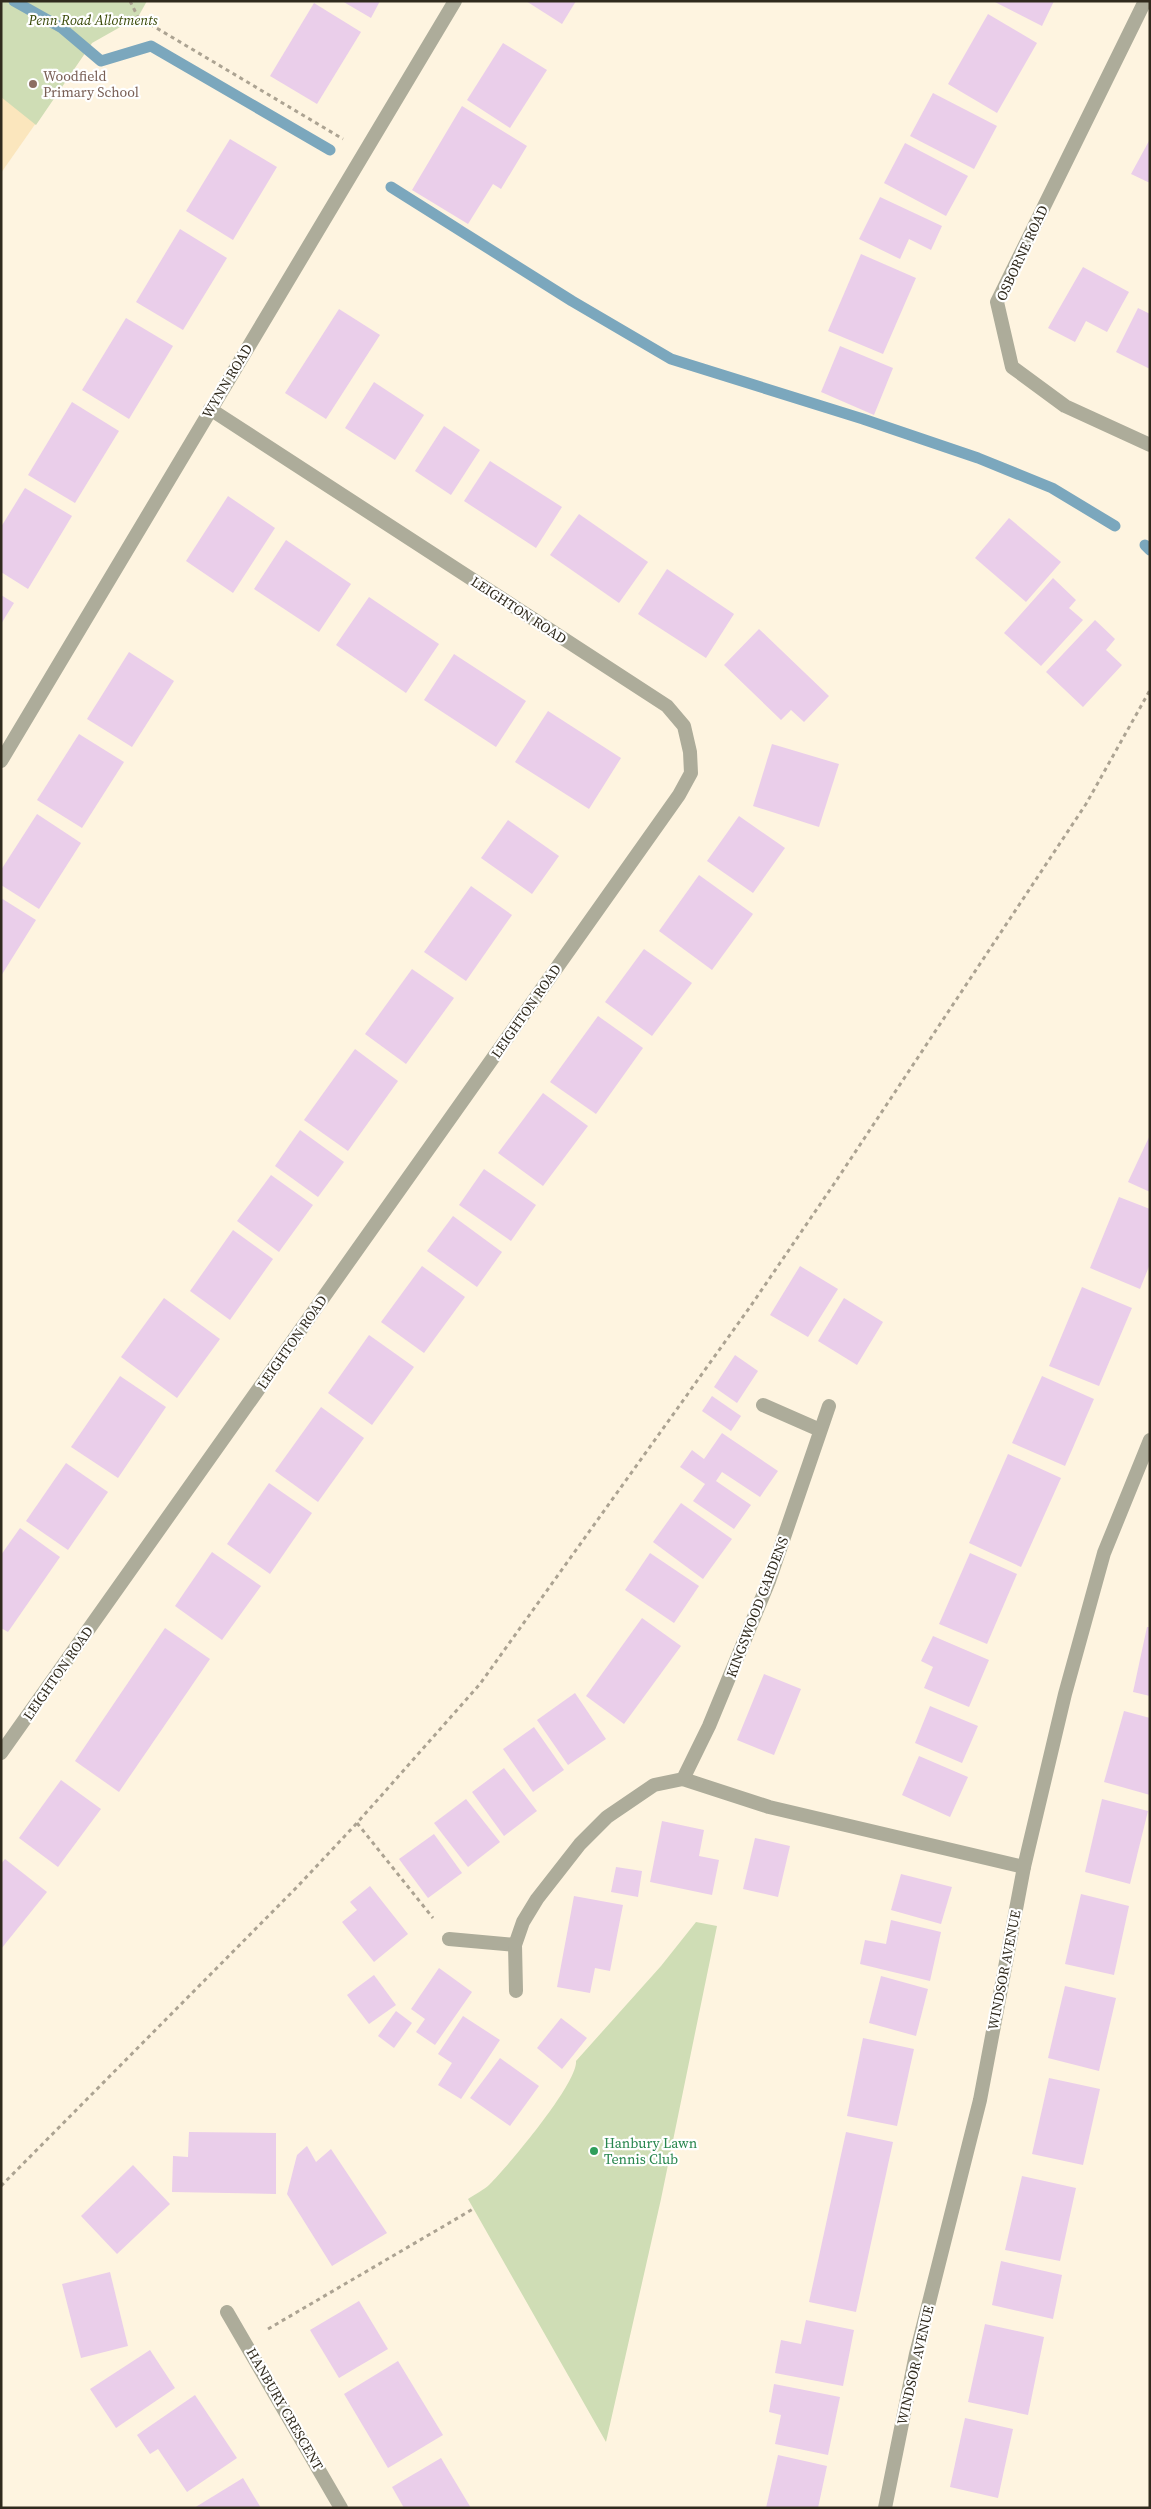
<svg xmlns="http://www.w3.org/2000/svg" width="1151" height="2509" font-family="'Source Serif 4',serif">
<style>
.built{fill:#fbe6bd}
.green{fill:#cfddb5}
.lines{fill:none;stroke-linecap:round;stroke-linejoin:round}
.stream{stroke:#7ba7bd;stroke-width:11}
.building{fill:#eaceea}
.path{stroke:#aca392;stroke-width:3;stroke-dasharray:4 4;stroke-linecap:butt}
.minor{stroke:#adac9a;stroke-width:14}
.education-dot{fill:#8d6e63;stroke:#fff;stroke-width:2}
.leisure-dot{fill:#2e9e5b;stroke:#fff;stroke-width:2}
.labels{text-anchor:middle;stroke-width:4.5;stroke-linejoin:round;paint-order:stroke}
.park-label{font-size:14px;font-style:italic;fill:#394907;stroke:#fff}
.education-label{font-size:14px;fill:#785e54;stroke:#fff;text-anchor:start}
.street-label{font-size:14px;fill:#302a1d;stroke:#fff}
.leisure-label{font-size:14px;fill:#27864d;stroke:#fff;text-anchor:start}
</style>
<rect width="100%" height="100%" fill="#fef4e0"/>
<polygon class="built" points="1,1 92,43 1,173"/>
<g class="green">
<polygon points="1,1 147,1 138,17 92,43 36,125 1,97"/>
<path d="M696,1922L717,1926L661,2199L606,2442L468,2199C475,2194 484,2190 490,2184C508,2166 578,2083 576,2061L661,1966Z"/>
</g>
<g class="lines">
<g class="stream">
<polyline points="14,1 62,28 101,61 151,46 330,150"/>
<polyline points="391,187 572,301 671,359 863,419 978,458 1052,488 1115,526"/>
<polyline points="1145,545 1150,550"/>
</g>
</g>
<g class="building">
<polygon points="342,1 380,1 371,18"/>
<polygon points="526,1 576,1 562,24"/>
<polygon points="993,1 1054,1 1042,26"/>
<polygon points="314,3 361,32 317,104 270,76"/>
<polygon points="988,14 1037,43 997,113 948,84"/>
<polygon points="503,43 547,70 510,128 467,100"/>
<polygon points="933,93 997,126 974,169 910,136"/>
<polygon points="462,106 527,146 501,189 493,184 468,224 412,190"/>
<polygon points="230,139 277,167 233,240 186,211"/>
<polygon points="1150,139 1150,183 1131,174"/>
<polygon points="905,143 968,176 946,216 884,183"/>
<polygon points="880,197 942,226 931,250 909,239 900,259 859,239"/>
<polygon points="180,229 227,258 183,330 136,302"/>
<polygon points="861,254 916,278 883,354 828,331"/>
<polygon points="1083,267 1129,292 1107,332 1086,321 1075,342 1048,328"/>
<polygon points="1138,308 1150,314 1150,369 1116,352"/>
<polygon points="339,309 380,335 326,419 285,393"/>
<polygon points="126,318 173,346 129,419 82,390"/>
<polygon points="840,346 893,368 874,415 821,392"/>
<polygon points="374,382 424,415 395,460 345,428"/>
<polygon points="72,402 119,431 75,503 28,475"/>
<polygon points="444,426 480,450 451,495 415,471"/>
<polygon points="490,461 562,507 536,548 464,501"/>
<polygon points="25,488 72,516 28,589 1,572 1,527"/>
<polygon points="228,496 275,528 233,593 186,561"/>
<polygon points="579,514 648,562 619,603 550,555"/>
<polygon points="1009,518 1061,562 1026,602 975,558"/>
<polygon points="286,540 351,584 319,632 254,589"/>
<polygon points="667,569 734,614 706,658 638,614"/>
<polygon points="1053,578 1076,600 1069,608 1083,620 1041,666 1004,633"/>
<polygon points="1,595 14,603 1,624"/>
<polygon points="369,597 439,644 406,693 336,645"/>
<polygon points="1095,620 1115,639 1106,650 1122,665 1083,707 1046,672"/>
<polygon points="759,629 829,696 804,722 791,710 781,720 724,665"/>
<polygon points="129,652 174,681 132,747 87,719"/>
<polygon points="454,654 526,701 496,747 424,700"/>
<polygon points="548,711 621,758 589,809 515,762"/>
<polygon points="79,734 124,762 82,828 37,800"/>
<polygon points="772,744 839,764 819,827 753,806"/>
<polygon points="37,814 81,843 39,909 1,885 1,870"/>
<polygon points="739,816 785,848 753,893 707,861"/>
<polygon points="508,820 559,856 532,894 481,858"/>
<polygon points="699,875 753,914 712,970 659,931"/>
<polygon points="471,886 512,915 466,981 424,952"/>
<polygon points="1,898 36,920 1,976"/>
<polygon points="644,949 692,983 652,1036 605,1002"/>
<polygon points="412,969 454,998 406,1064 365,1034"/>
<polygon points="598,1016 643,1048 596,1114 550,1082"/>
<polygon points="355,1049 398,1081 348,1151 304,1120"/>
<polygon points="543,1093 588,1126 543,1186 498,1153"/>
<polygon points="300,1130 344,1162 318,1197 275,1166"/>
<polygon points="1150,1135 1150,1192 1128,1182"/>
<polygon points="484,1169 536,1205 511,1241 459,1205"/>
<polygon points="271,1175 313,1205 279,1252 237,1221"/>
<polygon points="1119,1197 1150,1209 1150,1264 1140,1289 1090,1268"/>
<polygon points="453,1216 502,1252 477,1287 427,1251"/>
<polygon points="233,1230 273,1259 230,1320 190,1291"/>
<polygon points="422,1266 465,1297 424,1353 381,1322"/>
<polygon points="800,1266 838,1289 808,1337 770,1315"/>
<polygon points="1082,1287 1132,1308 1099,1386 1049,1366"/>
<polygon points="164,1298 220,1339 177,1398 121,1357"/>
<polygon points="844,1298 883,1322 857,1365 818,1341"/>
<polygon points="369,1335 414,1367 372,1425 328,1393"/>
<polygon points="735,1355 758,1371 737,1403 714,1387"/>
<polygon points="120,1376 166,1407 118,1478 71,1447"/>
<polygon points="1042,1376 1094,1399 1065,1466 1012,1443"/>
<polygon points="712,1396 741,1416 731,1431 702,1411"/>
<polygon points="321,1407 364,1438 318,1502 275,1471"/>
<polygon points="722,1433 778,1471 760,1497 722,1472 716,1481 751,1505 734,1529 693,1501 705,1484 680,1467 692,1450 704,1459"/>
<polygon points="1008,1454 1061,1478 1021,1567 969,1543"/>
<polygon points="66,1463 108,1492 68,1550 26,1521"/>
<polygon points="269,1483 312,1513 270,1574 227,1544"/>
<polygon points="681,1503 732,1539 703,1579 653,1542"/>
<polygon points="20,1528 60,1557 8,1632 1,1628 1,1555"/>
<polygon points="212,1552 261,1586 222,1640 175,1606"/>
<polygon points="650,1553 699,1586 674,1623 625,1590"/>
<polygon points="970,1553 1017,1574 987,1644 939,1624"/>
<polygon points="642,1618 681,1646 624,1724 586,1696"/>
<polygon points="1147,1627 1150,1627 1150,1696 1133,1692"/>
<polygon points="165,1628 210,1659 119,1792 75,1761"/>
<polygon points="933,1636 989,1660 969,1707 924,1688 933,1667 921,1661"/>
<polygon points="764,1674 801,1689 774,1755 737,1740"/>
<polygon points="575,1693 606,1739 568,1765 537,1720"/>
<polygon points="930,1706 978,1726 962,1763 915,1743"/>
<polygon points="1124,1711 1150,1718 1150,1795 1104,1782"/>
<polygon points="534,1727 564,1770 533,1792 503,1749"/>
<polygon points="919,1756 968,1777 950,1817 902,1795"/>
<polygon points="504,1768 537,1811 504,1836 472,1792"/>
<polygon points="61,1780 101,1809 58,1867 19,1838"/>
<polygon points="466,1799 500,1842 468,1867 434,1823"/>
<polygon points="1102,1799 1148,1811 1130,1884 1085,1872"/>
<polygon points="662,1821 704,1830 699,1856 719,1860 712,1895 650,1882"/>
<polygon points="434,1834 462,1873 428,1898 399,1859"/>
<polygon points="755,1838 790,1846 778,1897 743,1889"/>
<polygon points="5,1859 47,1892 1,1949 1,1864"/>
<polygon points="616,1867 642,1871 638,1897 611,1892"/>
<polygon points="901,1874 952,1887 941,1924 891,1910"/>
<polygon points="370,1886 408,1934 374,1962 342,1922 357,1910 350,1902"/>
<polygon points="1081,1894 1129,1906 1114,1975 1065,1964"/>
<polygon points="574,1896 623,1905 610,1971 595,1968 590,1993 557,1987"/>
<polygon points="891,1920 941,1932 930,1981 860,1964 865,1940 886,1944"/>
<polygon points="439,1968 472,1992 435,2045 416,2032 425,2019 411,2009"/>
<polygon points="374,1975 396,2005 369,2024 347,1995"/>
<polygon points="881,1976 928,1989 916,2036 869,2023"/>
<polygon points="1065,1986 1116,1998 1099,2071 1048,2058"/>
<polygon points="396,2011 412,2023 394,2048 378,2036"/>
<polygon points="463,2016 500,2040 461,2099 438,2085 452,2063 438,2054"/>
<polygon points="561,2018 587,2038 562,2069 537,2048"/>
<polygon points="863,2038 914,2049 897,2126 847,2116"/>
<polygon points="500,2058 539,2086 510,2126 470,2098"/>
<polygon points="1049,2078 1100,2089 1083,2165 1032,2154"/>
<polygon points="189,2132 276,2133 276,2194 172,2192 173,2156 188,2157"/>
<polygon points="846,2132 893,2142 856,2312 809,2302"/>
<polygon points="307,2146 316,2162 331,2149 387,2233 332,2266 287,2194 297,2155"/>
<polygon points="133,2165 170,2204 117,2254 81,2216"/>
<polygon points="1022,2176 1076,2188 1060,2261 1005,2250"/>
<polygon points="1001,2261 1062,2275 1053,2319 992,2305"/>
<polygon points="110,2272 128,2346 81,2358 62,2284"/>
<polygon points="359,2301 388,2349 339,2378 310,2330"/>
<polygon points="806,2320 854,2330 843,2386 775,2373 781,2340 801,2344"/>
<polygon points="985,2324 1044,2337 1028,2415 968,2402"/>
<polygon points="150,2350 175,2388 116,2428 90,2389"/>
<polygon points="398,2361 443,2435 388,2468 344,2394"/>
<polygon points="774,2384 840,2397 828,2455 775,2444 781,2415 769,2412"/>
<polygon points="195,2395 237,2458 187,2492 158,2449 150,2454 137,2435"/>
<polygon points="965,2418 1013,2429 998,2498 950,2487"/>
<polygon points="778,2455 827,2466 818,2508 766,2508"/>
<polygon points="441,2458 471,2508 404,2508 392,2487"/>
<polygon points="243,2478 261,2508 194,2508"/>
</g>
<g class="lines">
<g class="path">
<polyline points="130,1 138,17 343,139"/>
<polyline points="357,1823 433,1918"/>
<polyline points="1,2186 297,1887 357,1823 480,1684 750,1307 836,1181 1086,804 1150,690"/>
<polyline points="268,2329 473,2209"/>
</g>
<g class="minor">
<polyline points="1145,1 997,302 1012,367 1065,406 1150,445"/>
<polyline points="1,761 455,1"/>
<polyline points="763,1405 820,1430"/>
<polyline points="1,1753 679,795 691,773 690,752 684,726 667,706 210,409"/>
<polyline points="683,1779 769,1807 1024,1867"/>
<polyline points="449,1939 515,1945"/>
<polyline points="516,1991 515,1945 523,1922 537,1899 580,1844 607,1817 654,1785 683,1779 709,1726 769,1581 829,1406"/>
<polyline points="227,2312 341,2508"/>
<polyline points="885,2508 916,2354 980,2100 1024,1867 1065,1694 1104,1553 1150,1440"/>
</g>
</g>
<circle class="education-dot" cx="33" cy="84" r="5"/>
<circle class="leisure-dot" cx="594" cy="2151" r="5"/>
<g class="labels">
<g class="park-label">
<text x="93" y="25">Penn Road Allotments</text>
</g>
<g class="education-label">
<text x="43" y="81">Woodfield<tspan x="43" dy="16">Primary School</tspan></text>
</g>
<g class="street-label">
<text transform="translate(1022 253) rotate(-65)" y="5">OSBORNE ROAD</text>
<text transform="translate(227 381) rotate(-59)" y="5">WYNN ROAD</text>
<text transform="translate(519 610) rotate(33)" y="5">LEIGHTON ROAD</text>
<text transform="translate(526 1011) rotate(-55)" y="5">LEIGHTON ROAD</text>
<text transform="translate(292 1342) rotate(-55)" y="5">LEIGHTON ROAD</text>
<text transform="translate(757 1607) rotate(-69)" y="5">KINGSWOOD GARDENS</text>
<text transform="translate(58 1673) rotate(-55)" y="5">LEIGHTON ROAD</text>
<text transform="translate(1004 1970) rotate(-79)" y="5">WINDSOR AVENUE</text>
<text transform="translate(915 2365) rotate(-77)" y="5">WINDSOR AVENUE</text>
<text transform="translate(285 2409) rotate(60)" y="5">HANBURY CRESCENT</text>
</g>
<g class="leisure-label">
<text x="604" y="2148">Hanbury Lawn<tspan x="604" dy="16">Tennis Club</tspan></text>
</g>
</g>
<rect width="1151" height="2509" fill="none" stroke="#302a1d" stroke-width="5"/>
</svg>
